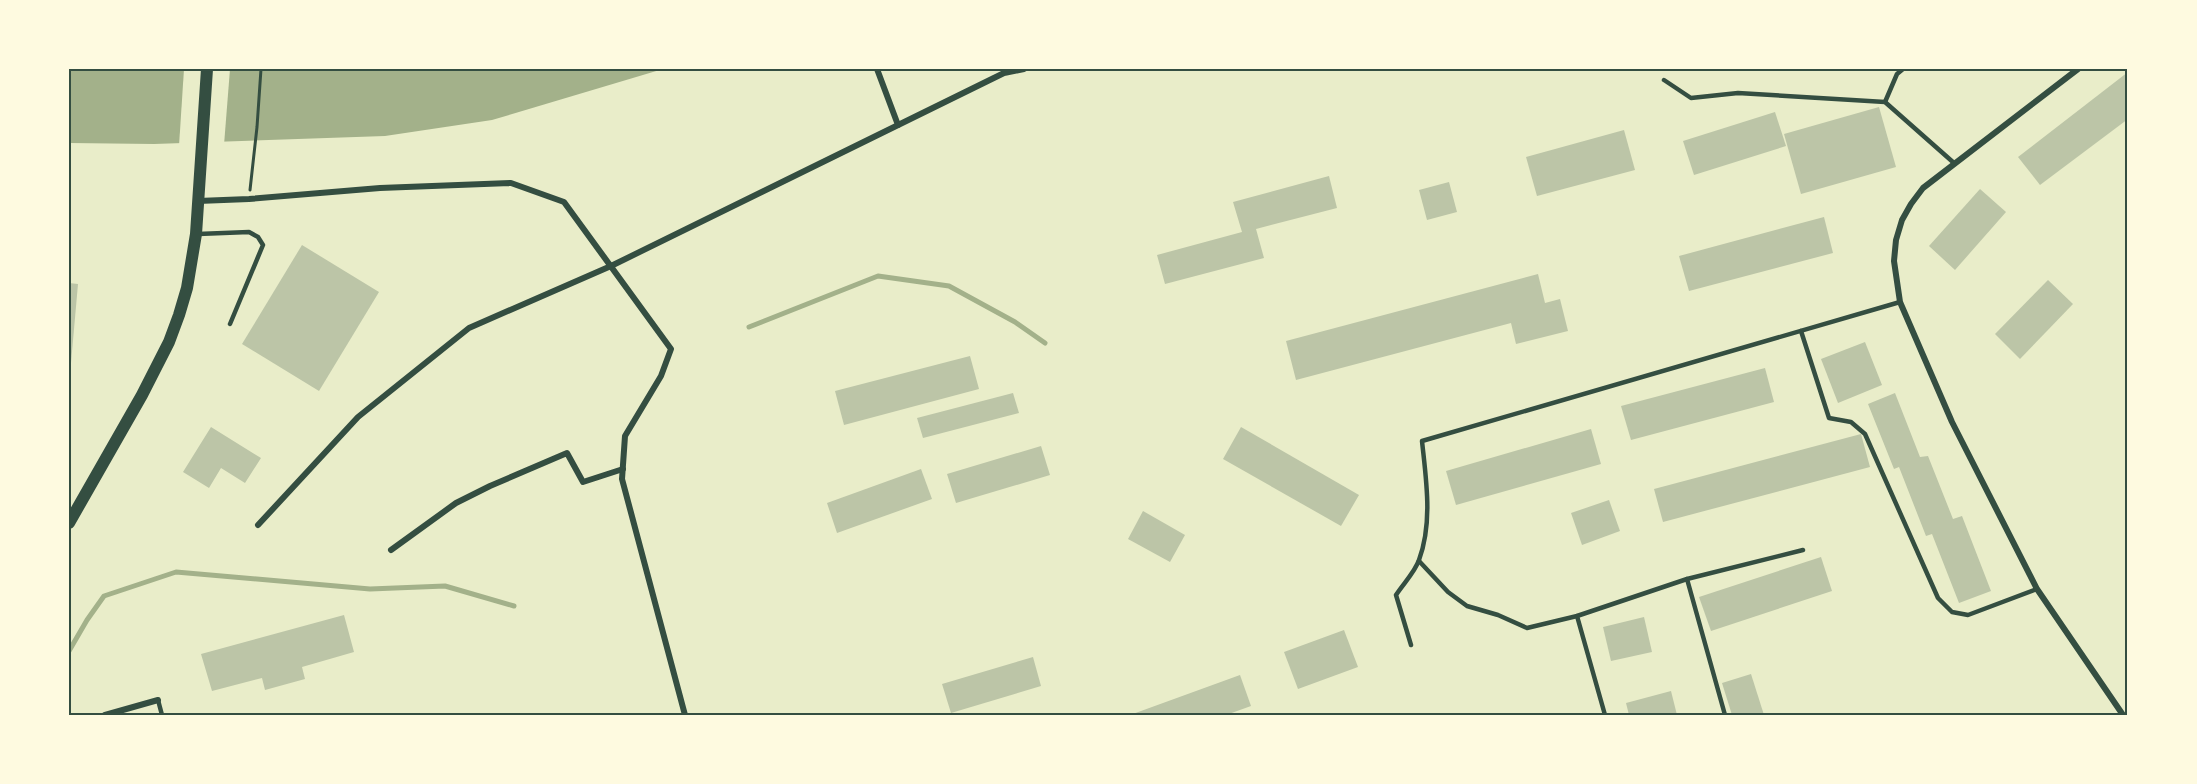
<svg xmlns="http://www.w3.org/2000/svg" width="2197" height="784" font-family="'Fira Sans Condensed',sans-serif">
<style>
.water{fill:#a3b18a}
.pier{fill:#e9edc9}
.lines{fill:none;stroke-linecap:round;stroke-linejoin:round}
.stream{stroke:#a3b18a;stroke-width:5}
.building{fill:#bcc5a7}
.path{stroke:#344e41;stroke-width:3}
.service{stroke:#344e41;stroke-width:4.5}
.minor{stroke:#344e41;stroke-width:6}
.secondary{stroke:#344e41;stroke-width:12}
.neatline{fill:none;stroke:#344e41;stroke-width:2}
</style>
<rect width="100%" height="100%" fill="#e9edc9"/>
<polygon class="water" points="69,69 663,69 492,120 385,136 154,144 69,143"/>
<polygon class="pier" points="184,69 230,69 224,145 179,146"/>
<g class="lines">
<g class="stream">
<polyline points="749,327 878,276 949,286 1015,322 1045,343"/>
<polyline points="69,651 87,620 104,596 176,572 370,589 445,586 514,606"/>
</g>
</g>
<g class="building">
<polygon points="2128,72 2128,119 2040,185 2018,157"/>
<polygon points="1879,107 1896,167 1801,194 1784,134"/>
<polygon points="1775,112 1786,146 1694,175 1683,141"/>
<polygon points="1624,130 1635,170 1537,196 1526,157"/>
<polygon points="1329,176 1337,208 1256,229 1264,258 1165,284 1157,255 1242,232 1233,202"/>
<polygon points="1449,182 1457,212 1427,220 1419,190"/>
<polygon points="1980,189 2006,212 1955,270 1929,246"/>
<polygon points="1824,217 1833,253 1689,291 1679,256"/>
<polygon points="302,245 379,292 319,391 242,344"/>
<polygon points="1538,274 1545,303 1560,299 1568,331 1516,344 1511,323 1296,380 1286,341"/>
<polygon points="2048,280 2073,304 2020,359 1995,334"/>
<polygon points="69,283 78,284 71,363 69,362"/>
<polygon points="1865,342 1882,385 1838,403 1821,359"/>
<polygon points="970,356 979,389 844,425 835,391"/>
<polygon points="1765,368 1774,402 1631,440 1621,406"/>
<polygon points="1013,393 1019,413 923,438 917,418"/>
<polygon points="1895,393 1920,457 1928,456 1953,519 1962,516 1991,591 1959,603 1932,534 1926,536 1899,467 1894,469 1868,404"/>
<polygon points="211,427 261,458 245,483 221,468 209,488 183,472"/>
<polygon points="1241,427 1359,495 1341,526 1223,459"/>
<polygon points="1591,429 1601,464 1456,505 1446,471"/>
<polygon points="1861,434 1870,467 1663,522 1654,489"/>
<polygon points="1041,446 1050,475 956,503 947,474"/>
<polygon points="921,469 932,499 837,533 827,503"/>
<polygon points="1609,500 1620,531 1582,545 1571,513"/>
<polygon points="1143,511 1185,535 1170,562 1128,539"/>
<polygon points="1821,557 1832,591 1711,631 1699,597"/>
<polygon points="344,615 354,652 302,667 305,679 265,690 262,678 212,691 201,654"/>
<polygon points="1644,617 1652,652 1611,661 1603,627"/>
<polygon points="1344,630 1358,667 1298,689 1284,652"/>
<polygon points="1033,657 1041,686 951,713 942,684"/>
<polygon points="1751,674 1764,715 1732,715 1722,683"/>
<polygon points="1240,675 1251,706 1226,715 1130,715"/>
<polygon points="1671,691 1677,715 1629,715 1626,703"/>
</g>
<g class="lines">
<polyline class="path" points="250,190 257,127 261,69"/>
<g class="service">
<polyline points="1664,80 1691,98 1738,93 1885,102 1954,163"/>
<polyline points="1885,102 1897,74 1903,69"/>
<polyline points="198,234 249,232 258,237 263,245 230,324"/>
<polyline points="1801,331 1829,418 1851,422 1865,434 1938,598 1952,612 1968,615 2037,589"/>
<polyline points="1419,561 1448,592 1467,606 1498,615 1527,628 1577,616 1687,579 1803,550"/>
<polyline points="1687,579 1725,715"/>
<polyline points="1577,616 1605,715"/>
<path d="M1411,645L1396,595C1403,584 1415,572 1419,560C1433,522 1426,479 1422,441L1900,302"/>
<polyline points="158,700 162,715"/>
</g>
<g class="minor">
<polyline points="877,69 898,125"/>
<polyline points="2078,69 1923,188 1911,204 1902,220 1896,240 1894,261 1900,302 1952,422 2037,589 2123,715"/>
<polyline points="198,201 249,199 380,188 511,183 564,202 671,349 661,376 625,436 622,479 685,715"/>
<polyline points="258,525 358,417 469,328 611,266 1004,73 1024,69"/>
<polyline points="391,550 456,503 490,486 567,453 583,482 623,469"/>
<polyline points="105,715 158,700"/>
</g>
<polyline class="secondary" points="69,523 142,395 169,342 179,315 187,288 196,234 207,69"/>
</g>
<rect width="2197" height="784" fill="none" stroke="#fefae0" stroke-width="141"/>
<rect x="70" y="70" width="2056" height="644" class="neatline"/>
</svg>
